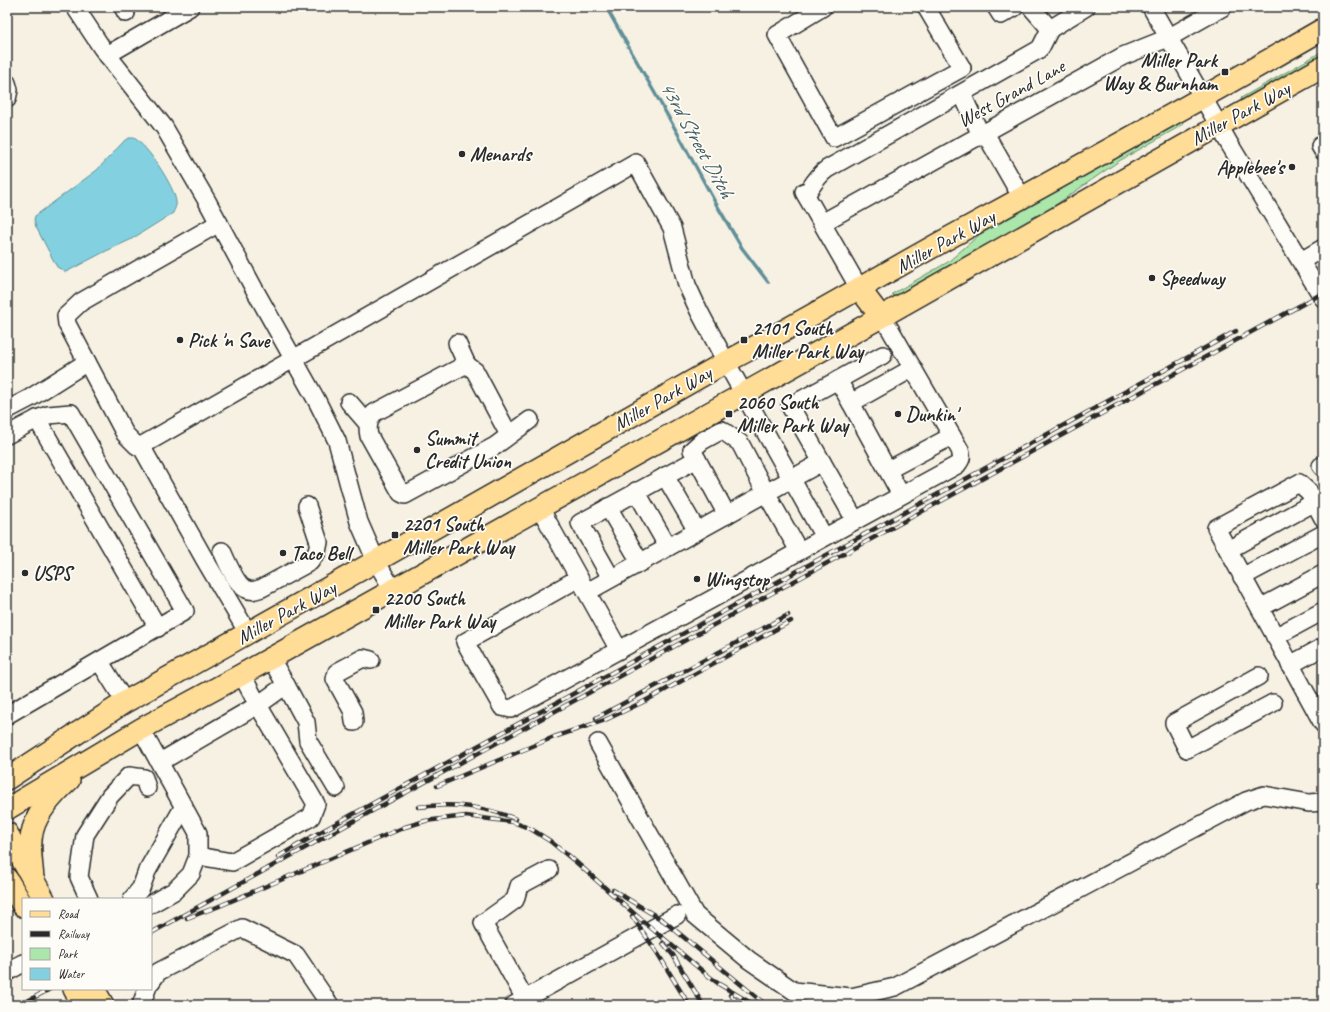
<svg xmlns="http://www.w3.org/2000/svg" width="1330" height="1012" font-family="Caveat,sans-serif">
<style>
.green{fill:#abe6ab;stroke:#6b886b}
.water{fill:#83d1e0;stroke:#608f98}
.lines{fill:none;stroke-linecap:round;stroke-linejoin:round}
.stream{stroke:#608f98;stroke-width:3.5}
.minor-casing{stroke:#2b2b2b;stroke-width:20}
.major-casing{stroke:#2b2b2b;stroke-width:24}
.minor{stroke:#fdfcf7;stroke-width:17}
.major{stroke:#ffdd96;stroke-width:21}
.rail-casing{stroke:#2b2b2b;stroke-width:4.5}
.rail{stroke:#fdfcf7;stroke-width:3;stroke-dasharray:9;stroke-linecap:butt}
.poi-dot{fill:#2b2b2b;stroke:#fdfcf7;stroke-width:1.5}
.labels{text-anchor:middle;stroke-width:3.5;stroke-linejoin:round;paint-order:stroke}
.poi-label{font-size:20px;font-weight:bold;fill:#2b2b2b;stroke:#fdfcf7;text-anchor:start}
.street-label{font-size:20px;fill:#2b2b2b;stroke:#fdfcf7}
.water-label{font-size:21px;font-style:italic;fill:#455d61;stroke:#fdfcf7}
</style>
<rect width="100%" height="100%" fill="#f6f1e3"/>
<filter id="ink" filterUnits="userSpaceOnUse"><feTurbulence type="fractalNoise" baseFrequency=".025" numOctaves="2"/><feDisplacementMap in="SourceGraphic" scale="8" xChannelSelector="R" yChannelSelector="G"/><feConvolveMatrix kernelMatrix="1 2 1 2 8 2 1 2 1" color-interpolation-filters="sRGB"/></filter>
<g filter="url(#ink)">
<g class="green">
<polygon points="1323,51 1323,54 1242,100 1241,98"/>
<polygon points="1181,121 1184,124 1119,161 1044,213 900,293 894,296 892,294 948,262 979,235"/>
</g>
<path class="water" d="M129,138H134C147,145 175,187 176,202C177,206 174,210 173,213L130,240L104,252L66,272L57,267L36,227L34,220L35,216L97,170L125,140Z"/>
<g class="lines">
<polyline class="stream" points="606,7 678,134 715,202 742,248 768,282"/>
<g class="minor-casing">
<g id="minor">
<polyline points="75,7 102,48 164,127 207,201 257,294 317,401 337,441 359,522 376,561 393,590"/>
<polyline points="123,7 126,13"/>
<polyline points="823,7 777,35 834,138 962,68 926,7"/>
<polyline points="996,7 1001,15 1015,7"/>
<polyline points="1031,7 1050,29"/>
<polyline points="1151,7 1230,145 1323,298"/>
<polyline points="1050,29 1086,7"/>
<polyline points="107,55 190,7"/>
<polyline points="7,83 9,90 7,99"/>
<polyline points="962,94 981,135"/>
<polyline points="985,133 1022,198"/>
<polyline points="1320,146 1323,151"/>
<polyline points="804,192 859,288"/>
<path d="M806,195C812,186 817,176 827,169L1038,50L1041,47L1050,29"/>
<polyline points="219,223 81,302 66,316 67,324 125,434 137,446 141,446 205,560 248,633"/>
<polyline points="822,223 1123,56 1168,38 1223,7"/>
<polyline points="1301,261 1323,248"/>
<polyline points="457,343 467,365"/>
<polyline points="838,380 790,406 855,520"/>
<polyline points="349,402 368,424"/>
<polyline points="851,403 838,380 883,355"/>
<polyline points="7,410 30,398 87,362"/>
<polyline points="37,419 158,628"/>
<polyline points="7,435 37,419 48,415 71,413 185,611 7,715"/>
<path d="M509,435L475,371L467,365L463,366L374,413C368,420 367,427 369,436L401,493L405,495L495,446L530,420"/>
<polyline points="141,446 636,163 672,228 687,285 699,311 726,362 824,537"/>
<polyline points="1321,466 1323,468"/>
<polyline points="888,470 952,436"/>
<polyline points="665,476 697,531"/>
<polyline points="636,491 668,547"/>
<polyline points="901,495 851,403 913,368"/>
<polyline points="608,507 640,562"/>
<polyline points="540,508 619,650"/>
<polyline points="727,515 692,450 702,441 722,430 740,443 766,493 799,551"/>
<polyline points="1323,518 1309,492 1299,483 1216,528 1323,724"/>
<polyline points="1228,550 1315,502"/>
<path d="M222,551C226,560 237,586 246,589C252,592 256,590 262,588L310,562L317,552L319,542L307,506"/>
<polyline points="1242,577 1323,534"/>
<path d="M579,578L465,642L502,707L511,709L957,465C962,459 962,457 960,450L890,329L881,317"/>
<polyline points="611,578 580,523 697,459"/>
<polyline points="587,592 822,462"/>
<polyline points="1260,608 1323,574"/>
<polyline points="1275,637 1323,611"/>
<polyline points="100,662 125,702"/>
<polyline points="1290,665 1323,647"/>
<polyline points="1259,676 1174,723 1187,749 1273,703"/>
<polyline points="286,685 306,722 308,741 336,788"/>
<polyline points="354,722 353,712 335,679 337,672 363,658 371,660"/>
<polyline points="141,729 198,833 198,856 191,874 174,891 151,904"/>
<polyline points="598,743 695,915 749,960 794,991 851,997 895,987 1246,801 1264,795 1309,803 1323,802"/>
<polyline points="160,762 258,705 286,685 271,659"/>
<polyline points="198,856 232,862 311,817 316,804 258,705 242,675"/>
<polyline points="89,899 79,877 85,835 110,796 129,776 144,778 147,788"/>
<polyline points="132,899 141,888 147,871 184,806"/>
<polyline points="7,972 23,963"/>
<polyline points="151,982 158,972 242,928 296,955 330,1005"/>
<polyline points="525,999 483,923 515,900 519,886 549,870"/>
<polyline points="141,1005 147,989"/>
<polyline points="514,1005 677,915"/>
</g>
</g>
<g class="major-casing">
<g id="major">
<polyline points="859,288 881,317"/>
<path d="M7,779L125,702L376,561L726,362C797,325 866,284 936,245C1065,174 1195,103 1323,29"/>
<polyline points="7,809 141,729 239,676 881,317 1323,67"/>
<polyline points="7,833 44,899"/>
<polyline points="7,879 23,906"/>
<path d="M33,879C32,863 28,845 33,829C38,810 55,793 69,780"/>
<polyline points="74,989 83,1005"/>
<polyline points="94,989 103,1005"/>
</g>
</g>
<use href="#minor" class="minor"/>
<use href="#major" class="major"/>
<g class="rail-casing">
<g id="rail">
<polyline points="596,718 788,615"/>
<polyline points="437,786 554,737 605,720 645,701 791,621"/>
<path d="M418,807C453,803 483,806 516,819"/>
<polyline points="568,855 638,917 706,974 719,984 754,1005"/>
<polyline points="278,857 315,835 1236,331"/>
<polyline points="613,890 664,921 766,1005"/>
<polyline points="632,916 658,954 689,1005"/>
<polyline points="187,918 217,907 405,827 425,821 466,816 513,822 531,829 550,841 572,859"/>
<polyline points="151,933 381,806 1323,293"/>
<polyline points="663,943 673,955 703,1005"/>
<polyline points="730,995 741,1005"/>
<polyline points="20,1005 50,989"/>
</g>
</g>
<use href="#rail" class="rail"/>
</g>
</g>
<g class="poi-dot">
<rect x="1221" y="68" width="8" height="8" rx="2"/>
<circle cx="462" cy="154" r="4"/>
<circle cx="1292" cy="167" r="4"/>
<circle cx="1152" cy="278" r="4"/>
<circle cx="180" cy="340" r="4"/>
<rect x="740" y="336" width="8" height="8" rx="2"/>
<rect x="725" y="410" width="8" height="8" rx="2"/>
<circle cx="898" cy="414" r="4"/>
<circle cx="417" cy="450" r="4"/>
<rect x="391" y="531" width="8" height="8" rx="2"/>
<circle cx="283" cy="553" r="4"/>
<circle cx="25" cy="573" r="4"/>
<circle cx="697" cy="579" r="4"/>
<rect x="372" y="606" width="8" height="8" rx="2"/>
</g>
<g class="labels">
<g class="poi-label">
<text x="1217" y="67" text-anchor="end">Miller Park<tspan x="1217" dy="23">Way &amp; Burnham</tspan></text>
<text x="470" y="161">Menards</text>
<text x="1284" y="174" text-anchor="end">Applebee's</text>
<text x="1160" y="285">Speedway</text>
<text x="752" y="335">2101 South<tspan x="752" dy="23">Miller Park Way</tspan></text>
<text x="188" y="347">Pick 'n Save</text>
<text x="737" y="409">2060 South<tspan x="737" dy="23">Miller Park Way</tspan></text>
<text x="906" y="421">Dunkin'</text>
<text x="425" y="445">Summit<tspan x="425" dy="23">Credit Union</tspan></text>
<text x="403" y="531">2201 South<tspan x="403" dy="23">Miller Park Way</tspan></text>
<text x="291" y="560">Taco Bell</text>
<text x="33" y="580">USPS</text>
<text x="705" y="586">Wingstop</text>
<text x="384" y="605">2200 South<tspan x="384" dy="23">Miller Park Way</tspan></text>
</g>
<g class="street-label">
<text transform="translate(1011 93) rotate(-29)" y="7">West Grand Lane</text>
<text transform="translate(1240 113) rotate(-29)" y="7">Miller Park Way</text>
<text transform="translate(945 241) rotate(-29)" y="7">Miller Park Way</text>
<text transform="translate(662 398) rotate(-30)" y="7">Miller Park Way</text>
<text transform="translate(286 612) rotate(-29)" y="7">Miller Park Way</text>
</g>
<g class="water-label">
<text transform="translate(697 139) rotate(61)" y="7">43rd Street Ditch</text>
</g>
</g>
<rect width="1330" height="1012" fill="none" stroke="#fdfcf7" stroke-width="24"/>
<rect x="12" y="12" width="1306" height="988" fill="none" stroke="#2b2b2b" stroke-width="1.5" filter="url(#ink)"/>
<rect x="22" y="898" width="130" height="92" fill="#fdfcf7" stroke="#a9a8a5"/>
<rect x="30" y="911" width="20" height="6" fill="#ffdd96" stroke="#a9a8a5"/>
<text x="58" y="918" font-size="12" fill="#2b2b2b">Road</text>
<rect x="30" y="931" width="20" height="6" fill="#2b2b2b" stroke="#a9a8a5"/>
<text x="58" y="938" font-size="12" fill="#2b2b2b">Railway</text>
<rect x="30" y="948" width="20" height="12" fill="#abe6ab" stroke="#a9a8a5"/>
<text x="58" y="958" font-size="12" fill="#2b2b2b">Park</text>
<rect x="30" y="968" width="20" height="12" fill="#83d1e0" stroke="#a9a8a5"/>
<text x="58" y="978" font-size="12" fill="#2b2b2b">Water</text>
</svg>
